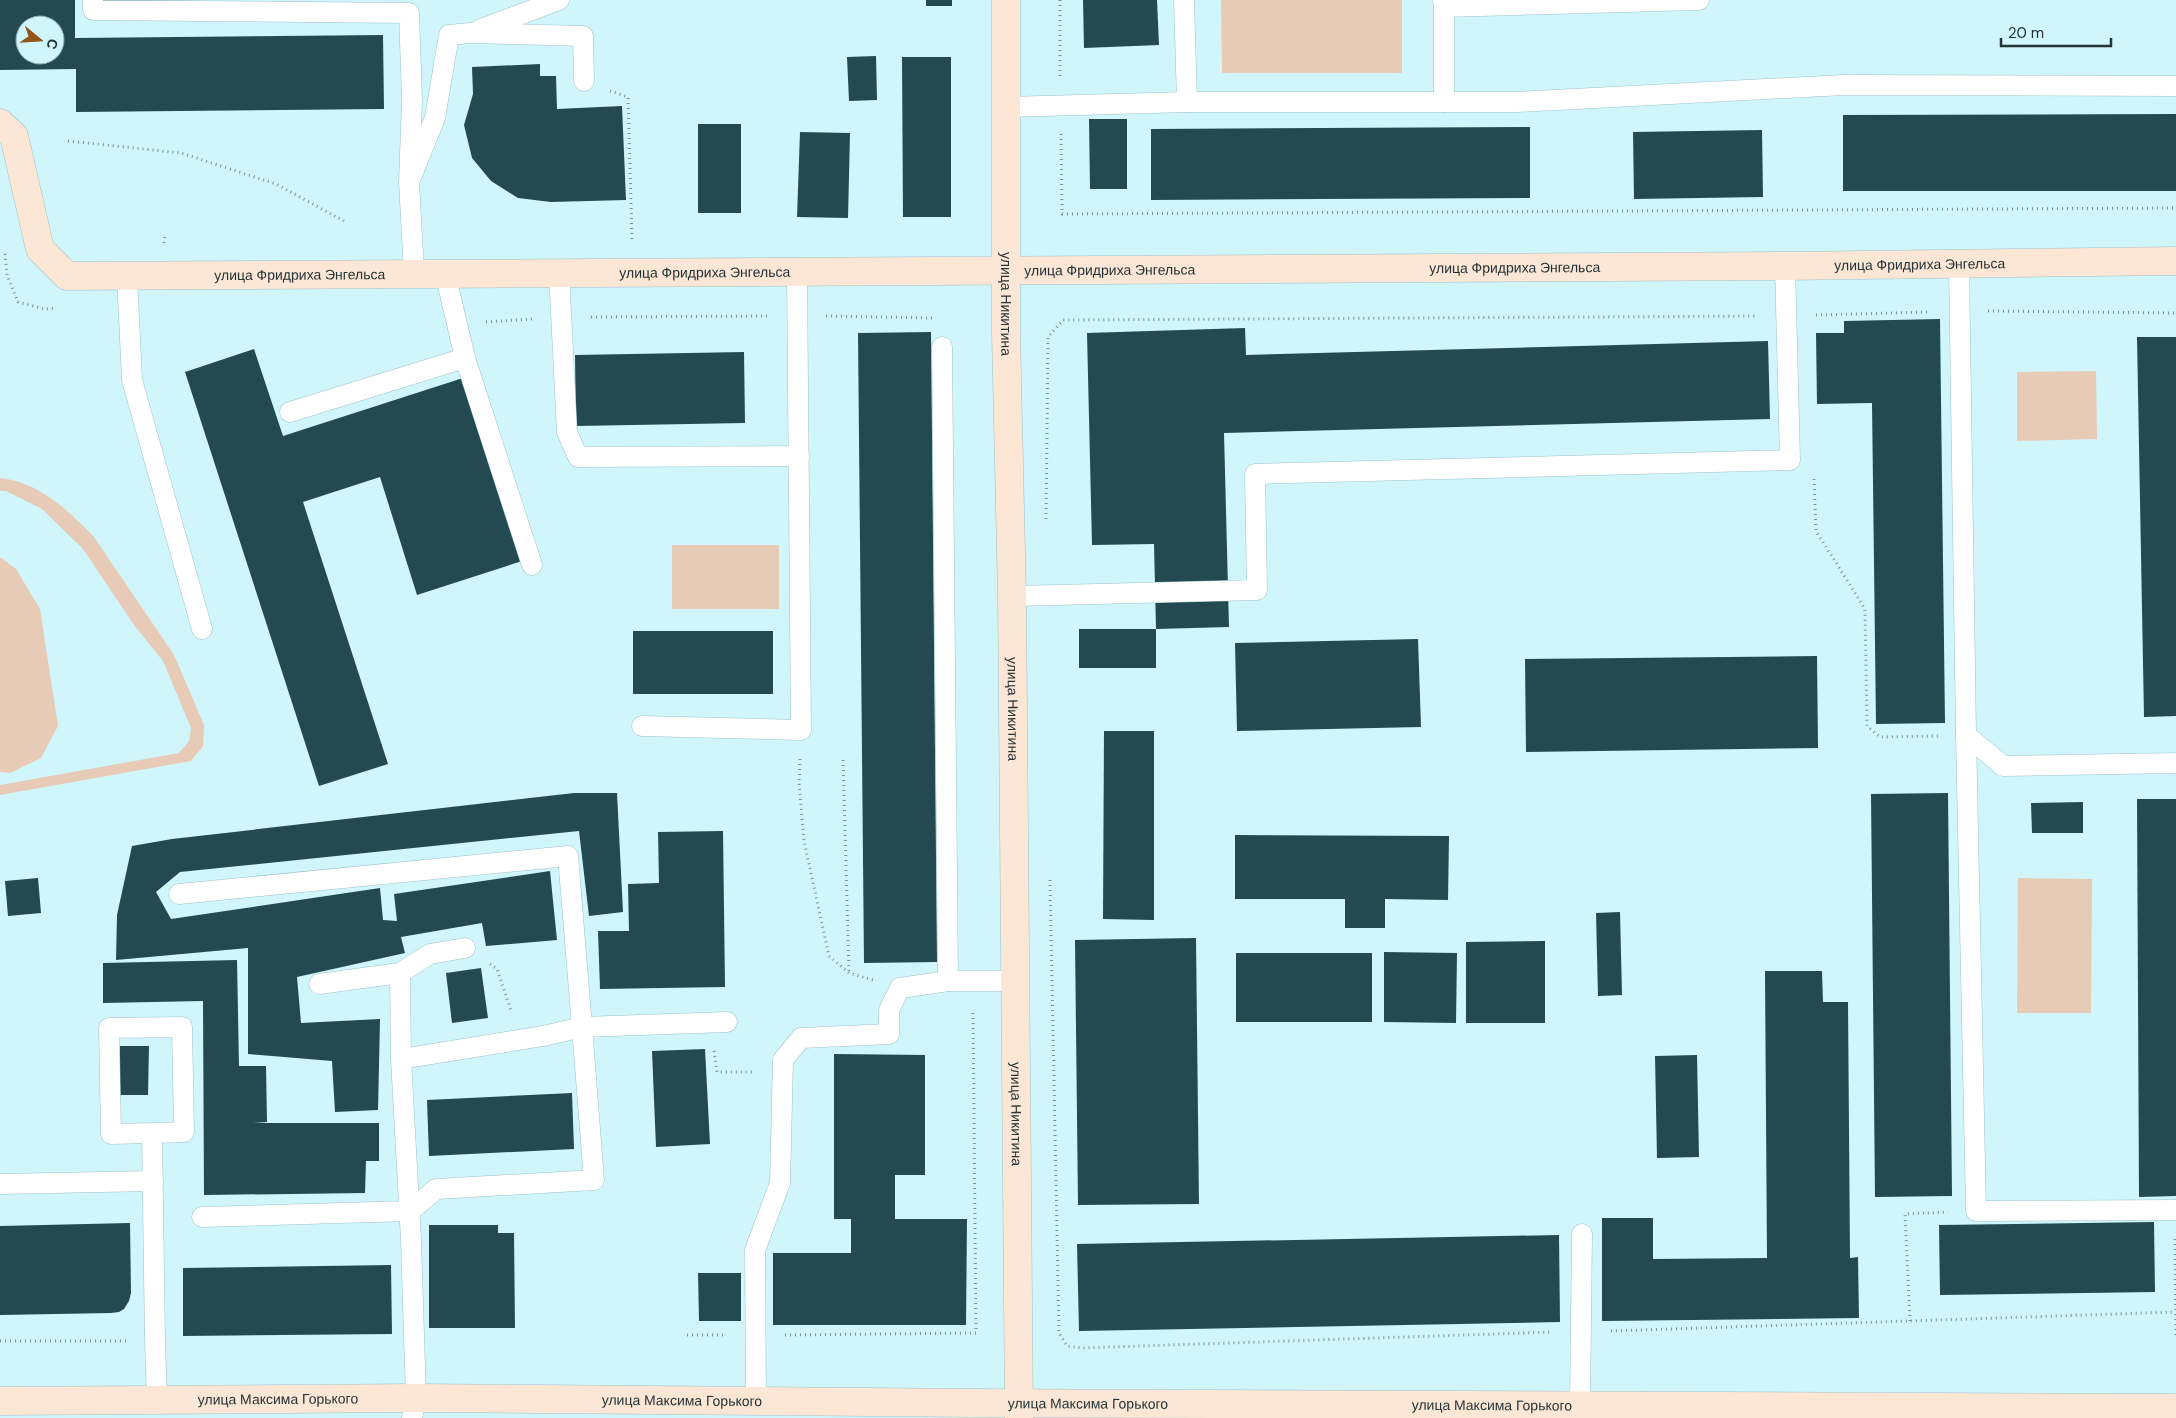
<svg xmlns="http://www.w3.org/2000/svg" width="2176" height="1418" font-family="'DM Sans',sans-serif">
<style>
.green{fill:#e7cbb6}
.building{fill:#224a50;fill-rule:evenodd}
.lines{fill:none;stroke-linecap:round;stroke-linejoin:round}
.lane-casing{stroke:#9dc2c8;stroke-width:21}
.secondary-casing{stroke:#9dc2c8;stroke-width:29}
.path{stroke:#7a9599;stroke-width:3;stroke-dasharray:1 4;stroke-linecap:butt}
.lane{stroke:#fff;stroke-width:20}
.secondary{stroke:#fce6d5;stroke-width:28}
.labels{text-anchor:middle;stroke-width:5;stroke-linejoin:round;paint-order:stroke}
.street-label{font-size:14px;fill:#243335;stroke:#d0f6fc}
</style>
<rect width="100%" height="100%" fill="#d0f6fc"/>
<g class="green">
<polygon points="1221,0 1402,0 1402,73 1222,73"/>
<polygon points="2096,371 2097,439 2017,441 2017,372"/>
<path d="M0,478C39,482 68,510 94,537L174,655L204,725L203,746L191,761L0,795V785L179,753L189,741L191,728L163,661L134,625L83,549L42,509L6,491H0Z"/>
<rect x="672" y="545" width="107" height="64"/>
<polygon points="0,557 16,569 40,609 58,726 41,758 10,773 0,772"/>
<polygon points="2018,878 2092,879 2091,1013 2017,1013"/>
</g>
<g class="building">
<path d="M0,0H75V38L383,35L384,109L76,112V69L0,70ZM25,25H55V55H25Z"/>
<rect x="926" y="0" width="26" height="6"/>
<polygon points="1083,0 1157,0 1159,45 1084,48"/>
<polygon points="876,56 877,100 849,101 847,57"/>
<polygon points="902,57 951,57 951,217 903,217"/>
<polygon points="540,64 540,76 556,76 557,109 622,106 626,200 551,202 518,198 491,181 472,158 464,125 473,94 472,67"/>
<polygon points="2176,114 2176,191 1843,191 1843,115"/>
<polygon points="1089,119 1127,119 1127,189 1090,189"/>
<rect x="698" y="124" width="43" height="89"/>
<polygon points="1530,127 1530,198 1151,200 1151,129"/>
<polygon points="1762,130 1763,197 1634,199 1633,132"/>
<polygon points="800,132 850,133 848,218 797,217"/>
<polygon points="1940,319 1945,723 1876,724 1872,403 1817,404 1816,333 1844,333 1844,321"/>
<polygon points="1245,328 1246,355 1768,341 1770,419 1224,433 1229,627 1156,629 1154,544 1092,545 1087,333"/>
<polygon points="931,332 937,962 864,963 858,333"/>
<polygon points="2137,337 2176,337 2176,716 2144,717"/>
<polygon points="254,349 283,436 463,378 522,561 417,595 380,477 303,502 388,764 319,786 185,372"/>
<polygon points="744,352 745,423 576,426 575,355"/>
<rect x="1079" y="629" width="77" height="39"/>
<rect x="633" y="631" width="140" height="63"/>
<polygon points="1418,639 1421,727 1237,731 1235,643"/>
<polygon points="1817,656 1818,748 1526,752 1525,659"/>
<polygon points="1104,731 1154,731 1154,920 1103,919"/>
<polygon points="574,793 617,793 623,912 589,916 579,831 180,872 156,892 171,919 380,888 383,920 397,921 394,894 550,871 557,940 486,946 482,923 401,937 405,953 297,977 301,1023 380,1019 378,1110 335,1112 332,1061 248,1054 248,948 116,960 117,915 132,846 172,839"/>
<polygon points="1948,793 1952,1196 1875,1197 1871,794"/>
<polygon points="2137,799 2176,799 2176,1196 2139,1197"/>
<polygon points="2083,802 2083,833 2032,833 2031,803"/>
<polygon points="723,831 725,987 600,989 598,931 629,931 628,884 659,883 658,832"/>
<polygon points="1235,835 1449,836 1448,900 1385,899 1385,928 1345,928 1345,899 1235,899"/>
<polygon points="38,878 41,913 8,916 5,881"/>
<polygon points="1620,912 1622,995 1598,996 1596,913"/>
<polygon points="1196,938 1199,1204 1078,1205 1075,940"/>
<polygon points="1545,941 1545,1023 1466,1023 1466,942"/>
<polygon points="1384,952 1457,953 1456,1023 1384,1022"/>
<rect x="1236" y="953" width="136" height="69"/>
<polygon points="237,960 239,1066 266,1066 267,1122 253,1123 379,1123 379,1161 366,1161 365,1193 204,1195 203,1001 103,1003 103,963"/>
<polygon points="481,968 488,1018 452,1023 446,973"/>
<polygon points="1765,971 1822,971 1823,1002 1848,1002 1850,1258 1858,1257 1859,1318 1602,1321 1602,1218 1653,1218 1653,1259 1767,1258"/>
<polygon points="120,1046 149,1046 148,1095 120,1095"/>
<polygon points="705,1049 710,1144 656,1147 652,1051"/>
<polygon points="834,1054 925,1055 925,1175 895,1175 895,1219 967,1219 966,1325 773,1325 773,1253 851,1253 851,1219 834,1219"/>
<polygon points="1697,1055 1699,1157 1657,1158 1655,1056"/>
<polygon points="572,1093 574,1149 429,1156 427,1100"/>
<polygon points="2154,1222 2155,1292 1940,1295 1939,1225"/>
<polygon points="130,1223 131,1293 129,1301 124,1309 119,1312 111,1313 0,1315 0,1226"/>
<polygon points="429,1225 498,1225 498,1233 514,1233 515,1328 429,1328"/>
<polygon points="1559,1235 1560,1322 1079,1331 1077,1244"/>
<polygon points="391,1265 392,1334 183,1336 183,1268"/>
<polygon points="698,1273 741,1273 741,1321 699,1321"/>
</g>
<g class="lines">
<g class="lane-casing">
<g id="lane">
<polyline points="93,0 93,10 409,13 412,100 409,182"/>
<polyline points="1184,0 1187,102 1517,102 1844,85 2176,86"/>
<polyline points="1443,0 1444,7 1699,0"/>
<polyline points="1444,7 1444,102"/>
<polyline points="481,29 559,0"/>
<polyline points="1006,107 1187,102"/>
<polyline points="1959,264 1966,735 2003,766 2176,763"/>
<polyline points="559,272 567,432 578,457 799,456"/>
<polyline points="414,273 409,182 435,118 449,35 470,33 583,36 584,81"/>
<polyline points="445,273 465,358 532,565"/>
<polyline points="127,276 132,380 202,629"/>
<polyline points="942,347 948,981 1016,981"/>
<polyline points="290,412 465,358"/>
<polyline points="1012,596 1257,590 1255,474 1790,460 1785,266"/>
<polyline points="642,726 801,730 797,272"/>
<polyline points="1966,735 1976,1211 2176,1210"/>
<polyline points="179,894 568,856 582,1027 543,1036 401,1059 411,1240 416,1398 412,1418"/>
<polyline points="400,973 401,1059"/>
<polyline points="319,984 400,973 430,954 465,948"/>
<polyline points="152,1133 111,1134 109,1028 182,1027 184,1132 152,1133 155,1341 157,1399"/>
<polyline points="0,1184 153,1181"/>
<polyline points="202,1217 410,1211 436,1189 594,1180 582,1027 727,1022"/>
<polyline points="756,1401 755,1250 780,1183 783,1060 801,1038 889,1034 889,1010 900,988 948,981"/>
<polyline points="1580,1405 1582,1234"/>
</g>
</g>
<g class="secondary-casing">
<g id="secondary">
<path id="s1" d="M1006,0V334L1012,596L1019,1418"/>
<path id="s2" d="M0,123L14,136L40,249L67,276L1785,266L2176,261"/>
<path id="s3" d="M0,1401L416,1398L975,1403L2176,1408"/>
</g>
</g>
<g class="path">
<polyline points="1060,0 1060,78"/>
<polyline points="610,91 628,97 632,239"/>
<polyline points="1061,134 1062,214 2176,208"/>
<polyline points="68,141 181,153 276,184 344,221"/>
<polyline points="164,243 165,234"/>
<polyline points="5,254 7,275 18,302 45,309 56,308"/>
<polyline points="1988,311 2176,313"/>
<polyline points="1816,315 1930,312"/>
<polyline points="826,316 932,318"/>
<polyline points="591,317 770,316"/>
<polyline points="486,322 532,319"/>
<polyline points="1814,479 1816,531 1865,609 1867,726 1880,737 1938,736"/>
<polyline points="1046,519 1048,337 1063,320 1757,316"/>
<polyline points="800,759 799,782 804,841 829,956 849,973 873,980"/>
<polyline points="843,760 849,972"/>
<polyline points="1050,880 1059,1333 1067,1346 1082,1348 1552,1332"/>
<polyline points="490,964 497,969 511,1011"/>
<polyline points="714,1051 717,1072 754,1072"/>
<polyline points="2175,1239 2176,1337"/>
<polyline points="1910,1321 1905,1214 1948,1212"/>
<polyline points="1611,1331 2175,1312"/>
<polyline points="687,1335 726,1335"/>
<polyline points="785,1335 976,1333 973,1009"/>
<polyline points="0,1341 126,1341"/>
</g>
<use href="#lane" class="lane"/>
<use href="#secondary" class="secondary"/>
</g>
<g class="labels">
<g class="street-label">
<text dy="5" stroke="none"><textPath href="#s2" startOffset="2026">улица Фридриха Энгельса</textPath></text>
<text dy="5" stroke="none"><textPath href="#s2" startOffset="1621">улица Фридриха Энгельса</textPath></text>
<text dy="5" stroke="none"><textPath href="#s2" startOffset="1216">улица Фридриха Энгельса</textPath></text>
<text dy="5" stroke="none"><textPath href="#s2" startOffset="811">улица Фридриха Энгельса</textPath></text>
<text dy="5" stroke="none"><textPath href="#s2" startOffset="406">улица Фридриха Энгельса</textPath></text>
<text dy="5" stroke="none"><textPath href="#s1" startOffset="304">улица Никитина</textPath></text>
<text dy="5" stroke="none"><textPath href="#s1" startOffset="709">улица Никитина</textPath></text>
<text dy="5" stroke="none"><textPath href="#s1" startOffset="1114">улица Никитина</textPath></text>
<text dy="5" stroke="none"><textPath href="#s3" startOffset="278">улица Максима Горького</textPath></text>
<text dy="5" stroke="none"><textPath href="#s3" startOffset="682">улица Максима Горького</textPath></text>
<text dy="5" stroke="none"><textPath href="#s3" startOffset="1088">улица Максима Горького</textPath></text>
<text dy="5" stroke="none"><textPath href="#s3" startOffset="1492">улица Максима Горького</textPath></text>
</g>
</g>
<g transform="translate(40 40) rotate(108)"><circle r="24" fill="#d0f6fc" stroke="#8ba8ac"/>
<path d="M0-4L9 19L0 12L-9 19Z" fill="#94561b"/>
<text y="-8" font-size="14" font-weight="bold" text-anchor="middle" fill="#243335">С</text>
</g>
<path d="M2001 38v8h110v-8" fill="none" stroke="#243335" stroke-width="2.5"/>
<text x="2008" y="38" font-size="15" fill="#243335" stroke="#d0f6fc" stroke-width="4" paint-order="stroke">20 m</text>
</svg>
